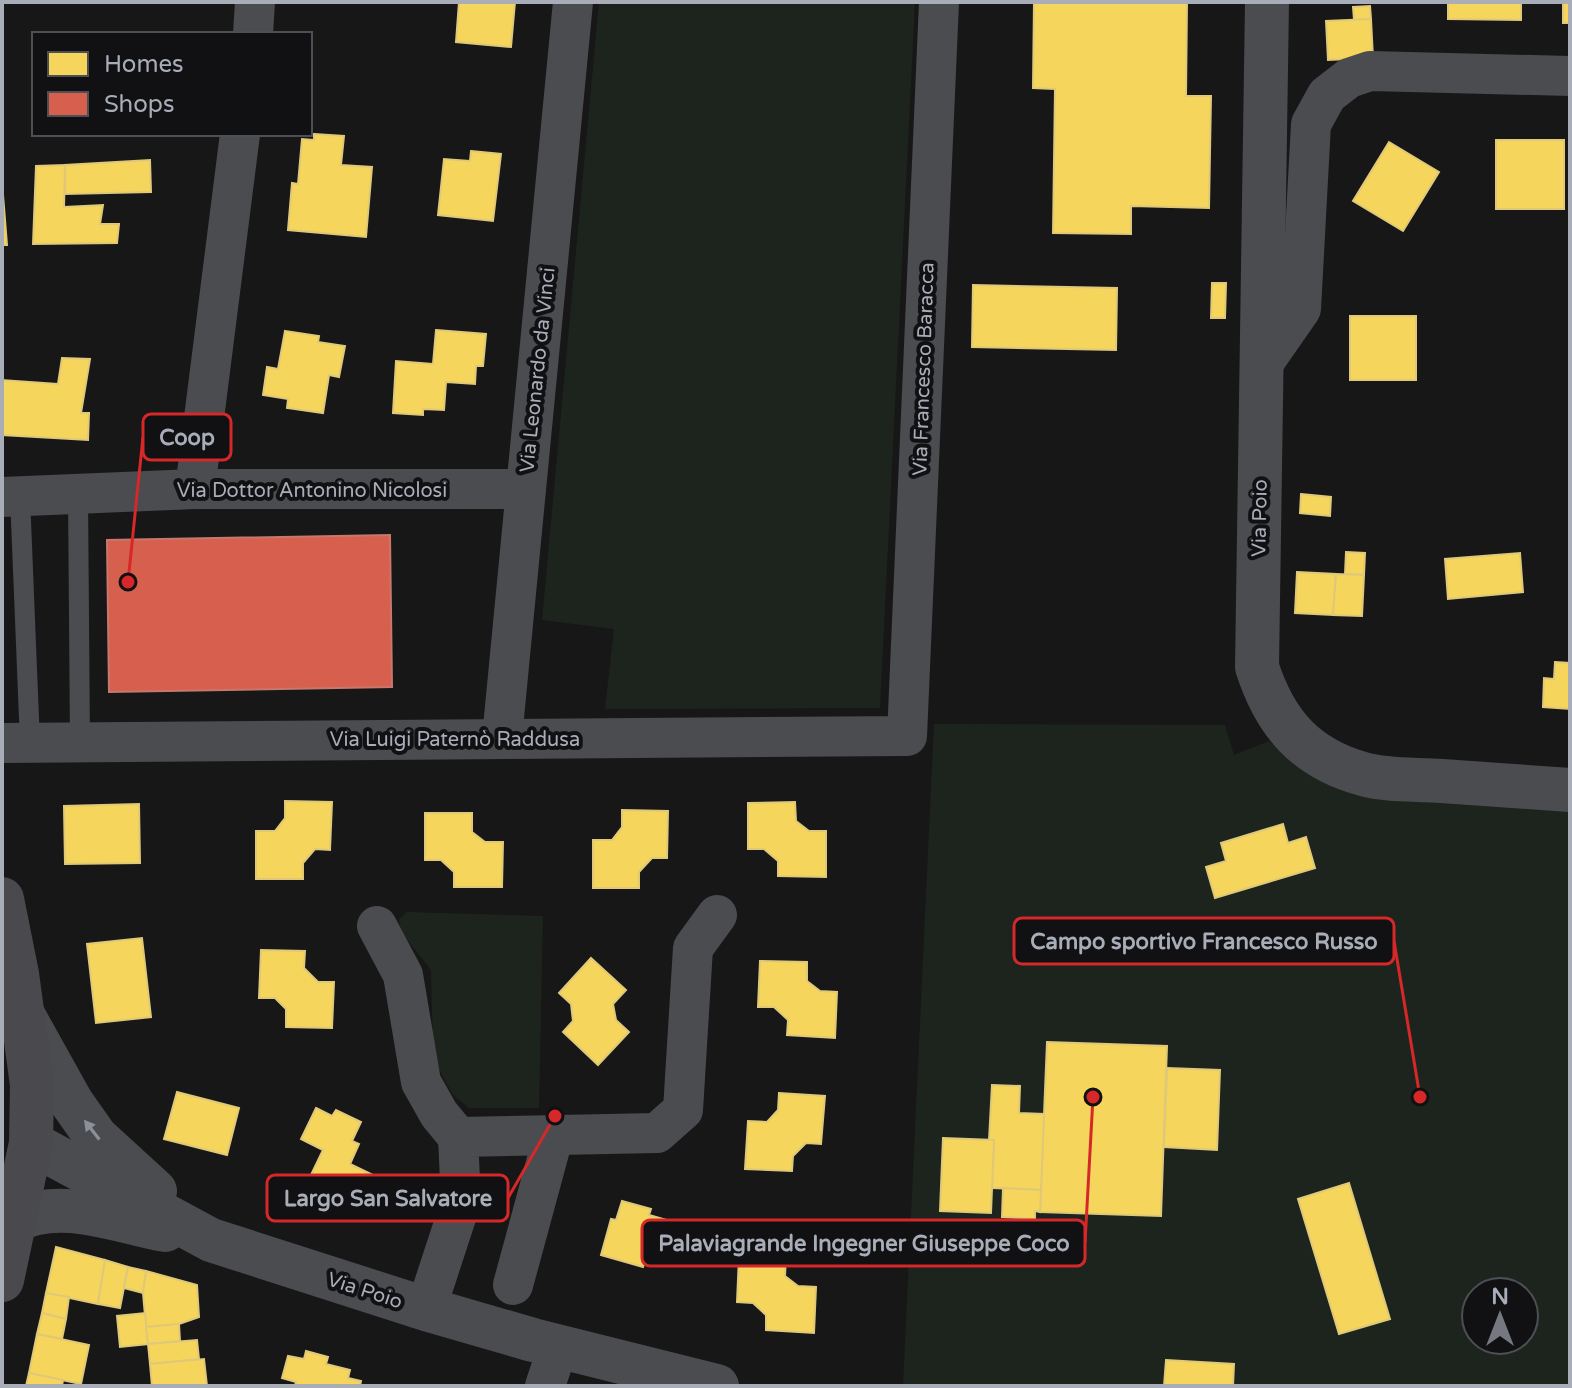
<svg xmlns="http://www.w3.org/2000/svg" width="1572" height="1388" font-family="'Varela Round',sans-serif">
<style>
.green{fill:#1d241e;fill-rule:evenodd}
.homes{fill:#f6d55c;stroke:#dfc978;stroke-width:2}
.shops{fill:#d6604d;stroke:#c8776d;stroke-width:2}
.lines{fill:none;stroke-linecap:round;stroke-linejoin:round}
.service{stroke:#4b4c50;stroke-width:20}
.minor{stroke:#4b4c50;stroke-width:40}
.tertiary{stroke:#4b4c50;stroke-width:44}
.secondary{stroke:#4a4a4e;stroke-width:44}
.oneway{fill:#8c9099}
.labels{text-anchor:middle;stroke-width:8;stroke-linejoin:round;paint-order:stroke}
.street-label{font-size:20px;fill:#a8adb8;stroke:#111113}
.leader{fill:none;stroke:#d62828;stroke-width:3}
.callout-dot{fill:#d62828;stroke:#111113;stroke-width:3}
.callout{fill:#111113;stroke:#d62828;stroke-width:3}
.callout-label{font-size:22px;text-anchor:middle;font-weight:bold;fill:#a8adb8}
</style>
<rect width="100%" height="100%" fill="#171717"/>
<g class="green">
<polygon points="599,2 915,2 880,708 605,709 614,629 542,620"/>
<path d="M934,724L1225,725L1234,755L1269,741L1315,777L1570,811V1386H903ZM1476,1292H1524V1340H1476Z"/>
<polygon points="407,912 543,916 539,1108 469,1108 453,1095 438,1067 433,1050 431,970 401,932 399,920"/>
</g>
<g class="homes">
<polygon points="459,2 515,2 511,47 456,42"/>
<polygon points="1034,2 1187,2 1186,96 1211,96 1209,208 1131,206 1131,234 1053,233 1055,89 1033,88"/>
<polygon points="1448,2 1521,2 1521,20 1448,19"/>
<rect x="1563" y="2" width="7" height="21"/>
<polygon points="1370,6 1371,19 1354,20 1353,7"/>
<polygon points="1371,19 1373,58 1328,60 1326,21"/>
<polygon points="314,134 344,136 341,165 372,167 366,237 288,230 292,183 298,184 302,139 314,140"/>
<rect x="1496" y="140" width="68" height="69"/>
<polygon points="1389,142 1439,172 1403,231 1353,201"/>
<polygon points="471,151 501,154 493,221 438,215 444,159 470,161"/>
<polygon points="150,160 151,192 65,194 65,165"/>
<polygon points="65,165 64,207 103,205 100,224 119,224 117,243 33,244 36,166"/>
<polygon points="2,182 7,245 2,245"/>
<polygon points="1212,283 1226,283 1225,318 1211,318"/>
<polygon points="973,285 1117,288 1116,350 972,347"/>
<rect x="1350" y="316" width="66" height="64"/>
<polygon points="436,330 486,334 483,366 476,366 475,384 446,382 444,410 423,409 423,415 393,413 396,361 433,364"/>
<polygon points="285,331 319,336 318,342 345,346 339,377 329,375 323,413 287,408 288,399 263,395 267,367 278,369"/>
<polygon points="62,358 90,359 81,413 89,413 88,440 2,435 2,380 58,384"/>
<polygon points="1301,494 1331,497 1330,516 1300,513"/>
<polygon points="1346,552 1365,553 1364,575 1345,574"/>
<polygon points="1520,553 1523,592 1448,599 1445,559"/>
<polygon points="1297,572 1336,574 1333,615 1295,613"/>
<polygon points="1336,574 1364,575 1362,616 1333,615"/>
<polygon points="1555,662 1570,663 1570,709 1543,707 1544,678 1554,679"/>
<polygon points="285,801 332,802 330,850 315,849 303,863 303,879 256,879 256,831 275,831 285,818"/>
<polygon points="795,802 796,821 809,831 826,831 826,877 778,876 778,861 764,849 748,849 748,803"/>
<polygon points="139,804 140,863 65,864 64,806"/>
<polygon points="622,810 668,811 667,858 652,858 639,872 639,888 593,888 593,840 612,840 622,827"/>
<polygon points="425,813 472,813 472,832 485,842 503,842 502,887 454,887 454,872 441,860 425,860"/>
<polygon points="1283,824 1288,843 1306,837 1315,868 1215,898 1206,867 1226,861 1221,843"/>
<polygon points="142,938 151,1017 96,1023 87,944"/>
<polygon points="261,950 305,951 304,968 318,982 334,982 332,1028 286,1027 286,1009 275,998 259,998"/>
<polygon points="591,958 626,990 613,1004 616,1020 629,1032 598,1065 563,1032 573,1021 571,1004 559,993"/>
<polygon points="760,961 807,962 807,981 820,991 837,992 835,1038 787,1035 788,1020 774,1007 758,1007"/>
<polygon points="1047,1042 1167,1046 1161,1216 1040,1212"/>
<polygon points="1167,1068 1220,1070 1217,1150 1164,1147"/>
<polygon points="992,1085 1020,1086 1019,1113 1044,1114 1041,1190 992,1188 994,1140 989,1140"/>
<polygon points="177,1092 239,1108 227,1155 164,1139"/>
<polygon points="779,1093 825,1096 821,1144 806,1143 793,1156 792,1171 745,1169 748,1121 767,1122 778,1110"/>
<polygon points="316,1108 332,1116 336,1110 361,1122 352,1141 359,1144 350,1164 373,1175 364,1194 356,1190 347,1208 321,1195 325,1187 309,1179 323,1150 301,1139"/>
<polygon points="943,1138 994,1140 991,1213 940,1211"/>
<polygon points="1349,1183 1390,1319 1339,1334 1298,1199"/>
<polygon points="1003,1188 1041,1190 1040,1212 1035,1211 1035,1219 1002,1217"/>
<polygon points="622,1201 651,1209 649,1215 677,1223 665,1263 646,1258 643,1267 601,1255 611,1219 616,1220"/>
<polygon points="56,1247 105,1260 98,1304 46,1293"/>
<polygon points="739,1256 786,1257 785,1276 798,1286 816,1287 814,1333 766,1330 766,1315 753,1303 737,1302"/>
<polygon points="105,1260 128,1267 120,1308 98,1304"/>
<polygon points="128,1267 146,1271 143,1293 124,1288"/>
<polygon points="146,1271 197,1285 199,1317 179,1324 146,1327 143,1293"/>
<polygon points="46,1293 69,1297 66,1319 42,1313"/>
<polygon points="42,1313 66,1319 62,1339 37,1334"/>
<polygon points="145,1313 148,1344 120,1347 117,1316"/>
<polygon points="179,1324 180,1341 148,1344 146,1327"/>
<polygon points="37,1334 89,1345 81,1384 29,1373"/>
<polygon points="197,1340 199,1359 150,1364 148,1344"/>
<polygon points="306,1351 328,1357 326,1364 350,1370 348,1378 361,1381 360,1386 295,1386 296,1382 282,1378 288,1356 304,1359"/>
<polygon points="204,1359 207,1386 152,1386 150,1364"/>
<polygon points="1166,1360 1234,1364 1233,1386 1164,1386"/>
<polygon points="29,1373 63,1380 62,1386 26,1386"/>
</g>
<polygon class="shops" points="390,535 392,687 109,692 107,540"/>
<g class="lines">
<g class="service">
<polyline points="78,494 80,742"/>
<polyline points="20,496 30,743"/>
</g>
<g class="minor">
<polyline points="253,34 255,2"/>
<polyline points="1262,365 1301,309 1311,124 1327,95 1349,78 1370,71 1570,76"/>
<polyline points="195,489 240,134"/>
<polyline points="2,497 195,489 526,489"/>
<polyline points="502,738 573,2"/>
<polyline points="2,743 907,736 939,2"/>
<polyline points="377,926 403,975 421,1082 439,1114 458,1137"/>
<polyline points="513,1285 554,1134"/>
<polyline points="426,1309 461,1202 458,1137 657,1133 683,1110 693,948 717,915"/>
<polyline points="545,1386 558,1347"/>
</g>
<g class="tertiary">
<path d="M1267,2L1257,667C1275,723 1305,758 1363,774C1387,781 1417,779 1442,781C1485,784 1527,787 1570,790"/>
<polyline points="23,1015 72,1103 96,1137 155,1191"/>
<polyline points="31,1143 211,1240 426,1309 533,1340 717,1386"/>
<path d="M14,1221C60,1197 117,1221 165,1230"/>
</g>
<polyline class="secondary" points="2,899 17,974 32,1085 31,1143 2,1280"/>
</g>
<defs><path id="oneway-solid" d="M-6-.8H1V-3.2L6.5 0L1 3.2V.8H-6Z" transform="scale(2)"/></defs>
<use class="oneway" href="#oneway-solid" transform="translate(92 1130) rotate(-128)"/>
<g class="labels">
<g class="street-label">
<text transform="translate(923 369) rotate(-88)" y="7">Via Francesco Baracca</text>
<text transform="translate(537 370) rotate(-84)" y="7">Via Leonardo da Vinci</text>
<text x="312" y="497">Via Dottor Antonino Nicolosi</text>
<text transform="translate(1259 518) rotate(-89)" y="7">Via Poio</text>
<text x="455" y="746">Via Luigi Paternò Raddusa</text>
<text transform="translate(365 1290) rotate(18)" y="7">Via Poio</text>
</g>
</g>
<path class="leader" d="M128 582L143 437M1420 1097L1394 941M555 1116L508 1198M1093 1097L1085 1243"/>
<g class="callout-dot">
<circle cx="128" cy="582" r="8"/>
<circle cx="1420" cy="1097" r="8"/>
<circle cx="555" cy="1116" r="8"/>
<circle cx="1093" cy="1097" r="8"/>
</g>
<g class="callout">
<rect x="143" y="414" width="88" height="46" rx="8"/>
<rect x="1014" y="918" width="380" height="46" rx="8"/>
<rect x="267" y="1175" width="241" height="46" rx="8"/>
<rect x="642" y="1220" width="443" height="46" rx="8"/>
</g>
<g class="callout-label">
<text x="187" y="445">Coop</text>
<text x="1204" y="949">Campo sportivo Francesco Russo</text>
<text x="388" y="1206">Largo San Salvatore</text>
<text x="864" y="1251">Palaviagrande Ingegner Giuseppe Coco</text>
</g>
<rect width="1572" height="1388" fill="none" stroke="#a8adb8" stroke-width="8"/>
<rect x="32" y="32" width="280" height="104" fill="#111113" stroke="#4d4f55" stroke-width="2"/>
<rect x="48" y="52" width="40" height="24" fill="#f6d55c" stroke="#4d4f55" stroke-width="2"/>
<text x="104" y="72" font-size="24" fill="#a8adb8">Homes</text>
<rect x="48" y="92" width="40" height="24" fill="#d6604d" stroke="#4d4f55" stroke-width="2"/>
<text x="104" y="112" font-size="24" fill="#a8adb8">Shops</text>
<g transform="translate(1500 1316)"><circle r="38" fill="#111113" stroke="#4d4f55" stroke-width="2"/>
<path d="M0-6L14 30L0 20L-14 30Z" fill="#757880"/>
<text y="-12" font-size="22" font-weight="bold" text-anchor="middle" fill="#a8adb8">N</text>
</g>
</svg>
